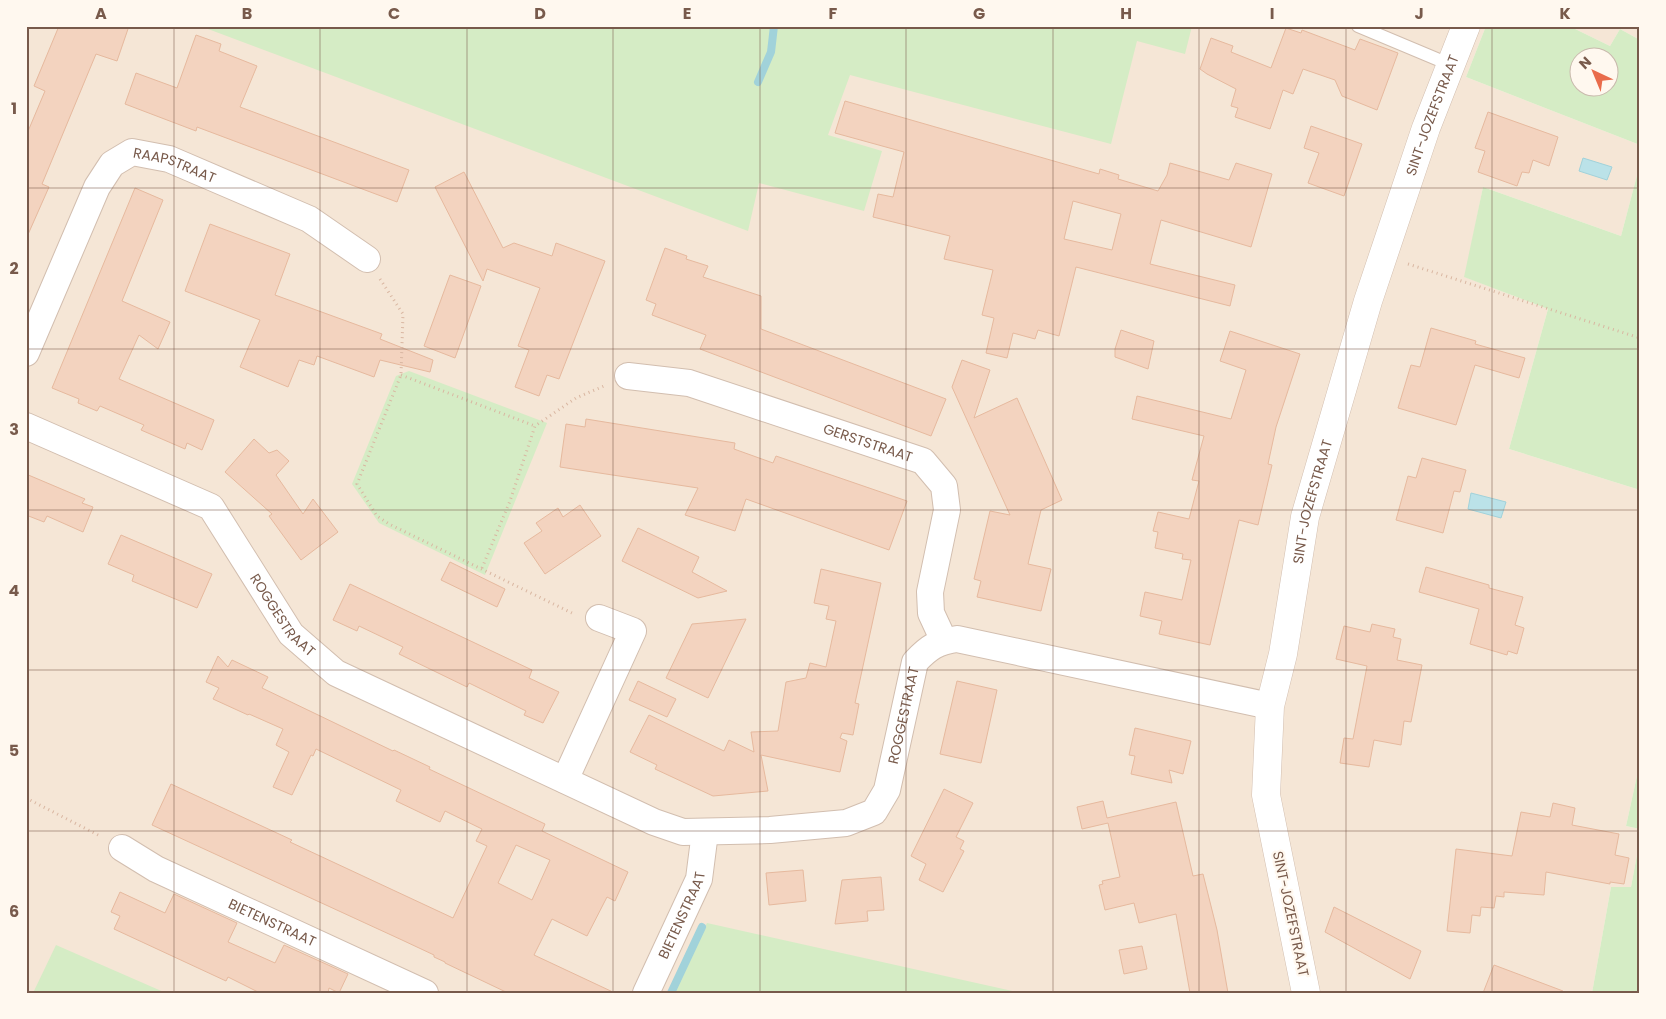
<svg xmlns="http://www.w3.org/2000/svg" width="1666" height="1019" font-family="Poppins,sans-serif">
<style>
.residential{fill:#f5e6d6}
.green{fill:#d5ecc5;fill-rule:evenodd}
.water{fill:#bbe2e8;stroke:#a1d2da}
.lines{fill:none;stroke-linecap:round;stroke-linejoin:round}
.stream{stroke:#a1d2da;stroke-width:8}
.building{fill:#f3d3bf;stroke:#e6b99e;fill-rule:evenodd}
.service-casing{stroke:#d2beaf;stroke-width:14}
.minor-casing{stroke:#d2beaf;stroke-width:28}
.tertiary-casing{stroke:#d2beaf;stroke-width:29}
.path{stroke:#d9b6a1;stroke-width:3;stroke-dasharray:1 4;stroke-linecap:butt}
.service{stroke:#fff;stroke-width:12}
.minor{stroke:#fff;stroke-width:26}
.tertiary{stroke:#fff;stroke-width:28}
.grid{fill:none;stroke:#785a4b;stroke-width:1;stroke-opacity:0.55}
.labels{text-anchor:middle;stroke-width:4.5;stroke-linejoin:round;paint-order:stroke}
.street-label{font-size:14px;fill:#785a4b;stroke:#fff8ef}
.neatline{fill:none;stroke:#785a4b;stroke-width:2}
.grid-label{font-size:16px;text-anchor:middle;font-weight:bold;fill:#785a4b}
</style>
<rect width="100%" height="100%" fill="#fdf5e8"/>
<g class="residential">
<polygon points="26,26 1486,26 1466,77 1640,145 1640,164 1621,236 1483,187 1465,277 1548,309 1509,449 1640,490 1640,762 1626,826 1640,829 1640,839 1631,887 1611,887 1592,993 26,993"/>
<polygon points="1569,26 1640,26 1640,40 1620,29 1610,46"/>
</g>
<g class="green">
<polygon points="200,26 1192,26 1185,54 1137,41 1111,144 850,75 828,135 882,151 864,211 759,183 748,231"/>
<path d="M1486,26H1569L1610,46L1620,29L1640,40V145L1466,77ZM1578,58H1608V88H1578Z"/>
<polygon points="1640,164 1640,490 1509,449 1548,309 1464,277 1483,187 1621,236"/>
<polygon points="409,371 547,423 485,575 379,523 352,484 396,376"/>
<polygon points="1640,762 1640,829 1626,826"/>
<polygon points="1640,839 1640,993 1592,993 1611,887 1631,887"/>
<polygon points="707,923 1021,993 674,993"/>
<polygon points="56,945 166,993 33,993"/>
</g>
<g class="water">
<polygon points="1583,158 1612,167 1607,180 1579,171"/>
<polygon points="1471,493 1506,502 1501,518 1468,509"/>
</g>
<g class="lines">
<g class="stream">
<polyline points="758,82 771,52 774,26"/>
<polyline points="671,993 702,927"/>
</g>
</g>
<g class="building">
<polygon points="59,26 129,26 117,61 96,54 42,184 49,187 26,239 26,136 45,91 34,86"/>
<polygon points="1286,28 1301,33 1302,30 1355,50 1360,39 1398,53 1377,110 1342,96 1335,80 1303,69 1293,94 1283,90 1270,129 1235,117 1238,108 1231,106 1236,89 1207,74 1200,69 1211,38 1233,46 1231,52 1271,68"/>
<polygon points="196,35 221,44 219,51 257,66 240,107 409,170 397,202 197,127 196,131 125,104 136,73 177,88"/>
<path d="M845,101L1099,174L1100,169L1119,175L1118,179L1158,191L1167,175L1170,163L1229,180L1236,163L1272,174L1251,247L1161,220L1150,264L1235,285L1230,306L1076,267L1059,336L1038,330L1035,339L1013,333L1007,358L986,353L994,318L982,315L993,270L944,259L950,236L873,217L878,194L893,197L904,152L835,133ZM1073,201L1121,214L1112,250L1064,239Z"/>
<polygon points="1488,112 1558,137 1549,166 1533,160 1529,173 1522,172 1517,186 1478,172 1485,151 1475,148"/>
<polygon points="1311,126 1362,144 1344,196 1308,183 1319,153 1304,148"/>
<polygon points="464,172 503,248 514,243 552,256 556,243 605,261 559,379 547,375 539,396 515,387 529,350 518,346 540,288 487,269 483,281 435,187"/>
<polygon points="135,188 163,200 122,301 170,322 158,349 139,335 119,379 214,420 202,450 187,443 185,449 141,430 144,425 100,406 97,411 78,403 79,399 52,388"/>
<polygon points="210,224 290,254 275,295 382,334 380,339 433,360 430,372 380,360 374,377 317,356 314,365 299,360 288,387 240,367 260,320 185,291"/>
<polygon points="665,248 687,256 686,259 708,266 703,277 761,296 761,329 946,399 931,436 700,349 706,335 652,315 656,304 646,300"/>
<polygon points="450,275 481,286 455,358 424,346"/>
<polygon points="1431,328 1476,341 1475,344 1525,358 1519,378 1475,365 1456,425 1398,408 1411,365 1420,367"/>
<polygon points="1121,330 1154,341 1148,369 1115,357 1115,349"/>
<polygon points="1230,331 1300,354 1276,427 1268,464 1272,465 1258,525 1239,520 1210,645 1159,634 1162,621 1140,616 1145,592 1182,600 1191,560 1182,559 1183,554 1155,548 1158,532 1153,531 1158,512 1189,519 1199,481 1192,480 1204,436 1132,419 1137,396 1231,419 1246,370 1220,361"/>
<polygon points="962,360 990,370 974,418 1017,398 1062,500 1041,510 1028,564 1051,569 1041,611 977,597 981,581 974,579 990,511 1010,515 952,387"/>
<polygon points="586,419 735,443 734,449 773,463 776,456 907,501 889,550 746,499 735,531 685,515 698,488 560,467 566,424 585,427"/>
<polygon points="254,439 269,453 277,450 289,461 276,475 303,514 313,499 338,532 301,560 269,516 272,514 225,472"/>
<polygon points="1422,458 1466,470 1460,492 1454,491 1443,533 1396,520 1408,476 1416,478"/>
<polygon points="26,474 85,499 82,503 93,507 83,532 47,516 44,522 26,515"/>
<polygon points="580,505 601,536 545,574 524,543 542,531 536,523 558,508 563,517"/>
<polygon points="638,528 699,557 692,572 727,591 698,598 622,561"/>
<polygon points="121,535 212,574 197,608 132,581 134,575 108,564"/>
<polygon points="450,562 505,589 497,607 441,580"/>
<polygon points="1426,567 1489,585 1489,588 1523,597 1515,625 1524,628 1517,654 1508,651 1507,655 1470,644 1479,609 1419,592"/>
<polygon points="821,569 881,583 855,703 859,704 853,735 842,733 840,738 847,741 840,772 761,755 768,791 713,796 655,769 657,765 630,752 649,715 724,751 729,740 754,752 751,732 778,731 786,682 806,678 810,663 826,667 836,621 826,619 829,606 814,603"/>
<polygon points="350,584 532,670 529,678 559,692 543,723 524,715 526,711 469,683 467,687 399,654 403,647 359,626 357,631 333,620"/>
<polygon points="746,619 708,698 666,678 692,624"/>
<polygon points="1372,624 1395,629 1393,637 1401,639 1397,660 1422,665 1411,722 1404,721 1401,745 1374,740 1369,767 1340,763 1344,738 1353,739 1367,666 1336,659 1344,626 1370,632"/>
<path d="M218,656L228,667L232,660L268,677L262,688L393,751L394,750L430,767L429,769L545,824L542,831L628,872L615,901L607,897L587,936L552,919L534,955L615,993H508L445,963V962L434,957V955L402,940L152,825L171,784L292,840L290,842L453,918L487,846L476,841L482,829L445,811L440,822L396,801L401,790L316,749L313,756L311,755L292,795L273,787L289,752L276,745L283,729L249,714L248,715L213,699L219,688L206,682ZM516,845L550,860L532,900L498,883Z"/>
<polygon points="638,681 676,699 667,717 629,700"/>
<polygon points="957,681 997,690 981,763 940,754"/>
<polygon points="1135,728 1191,741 1183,774 1169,770 1172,783 1131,774 1135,756 1129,755"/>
<polygon points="944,789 973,803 956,837 964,841 960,849 964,851 943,892 919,880 926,864 911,856"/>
<polygon points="1103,801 1107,818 1176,802 1193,876 1203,874 1217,930 1228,993 1190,993 1176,914 1139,923 1134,903 1105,910 1099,885 1103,884 1102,881 1120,877 1108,823 1082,829 1077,807"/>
<polygon points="1553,803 1575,808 1572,825 1619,834 1615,855 1629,858 1624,884 1610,882 1610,884 1546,872 1544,895 1504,892 1504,897 1496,896 1494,908 1481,907 1480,916 1472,915 1470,933 1447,931 1456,849 1512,856 1521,812 1550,817"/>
<polygon points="803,870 806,901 769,905 766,873"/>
<polygon points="881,877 884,910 867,911 868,921 835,924 842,880"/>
<polygon points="120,892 165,913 174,894 237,923 228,942 275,963 284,945 348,974 339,993 329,988 328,993 260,993 228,977 226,981 114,929 120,916 111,912"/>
<polygon points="1334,907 1421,951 1410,979 1325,932"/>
<polygon points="1142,946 1147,969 1124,974 1119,950"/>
<polygon points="1494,965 1563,991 1562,993 1483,993"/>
</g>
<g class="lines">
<g class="service-casing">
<polyline id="service" points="1358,26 1451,65"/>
</g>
<g class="minor-casing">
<g id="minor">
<path id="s1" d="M26,353L97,187L112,164L132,152L169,159L309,219L367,259"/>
<path id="s2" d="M628,376L689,383L923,461L944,486L947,510L930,592L931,613L944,641"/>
<path id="s3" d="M26,426L211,507L291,634L336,673L654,822L683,832L770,830L846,823L874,812L887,790L915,662C929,647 937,642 957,639L1270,706"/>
<polyline points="565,780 633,631 599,618"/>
<path id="s4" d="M122,848L156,869L425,993"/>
<path id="s5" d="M646,993L699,879L705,832"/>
</g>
</g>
<g class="tertiary-casing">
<g id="tertiary">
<path id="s6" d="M1306,993L1266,795L1270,706L1283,654L1305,517L1368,301L1426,128L1466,26"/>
</g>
</g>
<g class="path">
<polyline points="1408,264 1640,338"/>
<polyline points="380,279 403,314 401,375 357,484 377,516 389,524 574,614"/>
<polyline points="401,375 535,426"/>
<polyline points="482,568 510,501 535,426 576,398 604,386"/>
<polyline points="26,798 100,836"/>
</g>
<use href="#service" class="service"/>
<use href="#minor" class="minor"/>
<use href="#tertiary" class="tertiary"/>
</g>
<path class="grid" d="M174,26V993M320,26V993M467,26V993M613,26V993M760,26V993M906,26V993M1053,26V993M1199,26V993M1346,26V993M1492,26V993M26,188H1640M26,349H1640M26,510H1640M26,670H1640M26,831H1640"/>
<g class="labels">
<g class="street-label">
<text dy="5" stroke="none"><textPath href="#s6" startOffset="905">SINT-JOZEFSTRAAT</textPath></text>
<text dy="5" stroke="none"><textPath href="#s1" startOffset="276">RAAPSTRAAT</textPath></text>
<text dy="5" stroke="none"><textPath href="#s2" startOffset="250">GERSTSTRAAT</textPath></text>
<text dy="5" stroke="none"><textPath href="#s6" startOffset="500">SINT-JOZEFSTRAAT</textPath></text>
<text dy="5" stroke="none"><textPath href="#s3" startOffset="332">ROGGESTRAAT</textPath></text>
<text dy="5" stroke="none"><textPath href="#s3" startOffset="1089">ROGGESTRAAT</textPath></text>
<text dy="5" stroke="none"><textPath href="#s5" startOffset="86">BIETENSTRAAT</textPath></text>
<text transform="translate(1291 914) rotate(78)" y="5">SINT-JOZEFSTRAAT</text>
<text dy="5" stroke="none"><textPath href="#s4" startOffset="168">BIETENSTRAAT</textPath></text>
</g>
</g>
<rect width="1666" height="1019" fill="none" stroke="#fff8ef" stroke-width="55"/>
<g transform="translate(1594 72) rotate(316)"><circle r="24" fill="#fff8ef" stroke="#c9b9ad"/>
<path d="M0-4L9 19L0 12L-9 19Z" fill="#e96c4b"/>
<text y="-8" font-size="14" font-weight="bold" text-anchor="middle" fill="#785a4b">N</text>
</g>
<rect x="28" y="28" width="1610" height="964" class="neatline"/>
<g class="grid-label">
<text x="101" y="19">A</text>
<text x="247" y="19">B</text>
<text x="394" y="19">C</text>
<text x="540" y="19">D</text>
<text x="687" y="19">E</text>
<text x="833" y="19">F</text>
<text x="979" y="19">G</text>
<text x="1126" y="19">H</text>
<text x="1272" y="19">I</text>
<text x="1419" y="19">J</text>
<text x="1565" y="19">K</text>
<text x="14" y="114">1</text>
<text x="14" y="274">2</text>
<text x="14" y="435">3</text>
<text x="14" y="596">4</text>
<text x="14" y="756">5</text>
<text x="14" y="917">6</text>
</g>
</svg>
